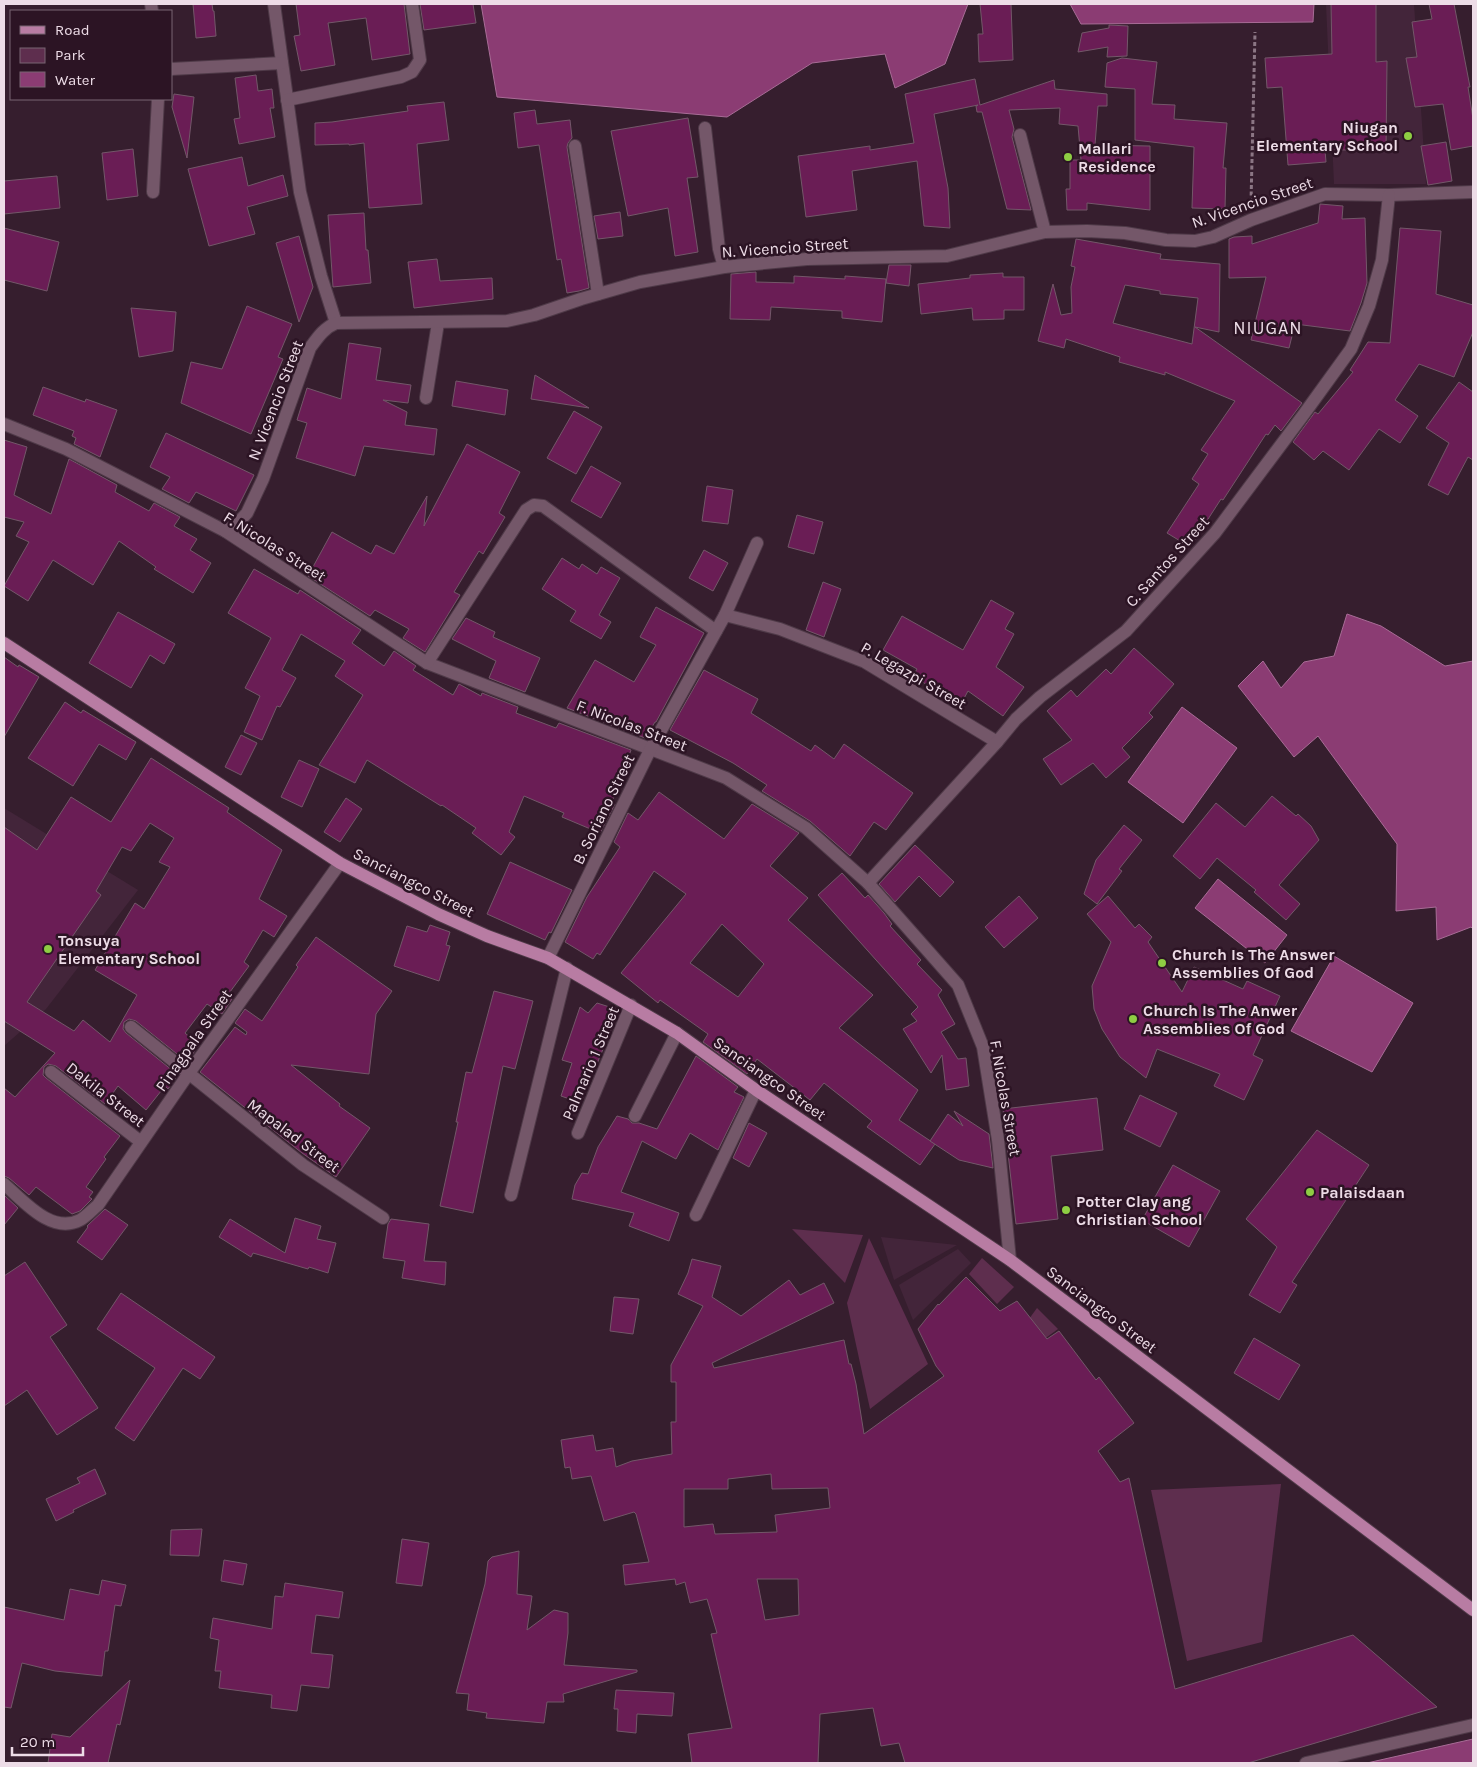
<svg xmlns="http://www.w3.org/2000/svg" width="1477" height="1767" font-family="Karla,sans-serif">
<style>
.built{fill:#43253a}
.green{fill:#5e2e4e}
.water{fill:#8b3c73;stroke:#a86c96}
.building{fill:#6a1d55;stroke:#735769;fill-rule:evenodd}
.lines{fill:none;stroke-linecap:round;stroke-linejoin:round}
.minor-casing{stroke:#4f3a48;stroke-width:14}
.major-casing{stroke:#4f3a48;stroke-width:14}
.path{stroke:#8b7684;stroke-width:3;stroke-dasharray:4 2.5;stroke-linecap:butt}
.minor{stroke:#745769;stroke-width:12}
.major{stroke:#b87ca3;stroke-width:12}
.poi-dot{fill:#8ecd43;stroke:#2c1424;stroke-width:2}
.labels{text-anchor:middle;stroke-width:5;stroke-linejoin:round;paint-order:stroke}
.poi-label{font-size:16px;font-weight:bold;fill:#eddce7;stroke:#2c1424;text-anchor:start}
.street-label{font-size:16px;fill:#eddce7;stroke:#2c1424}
.neighbourhood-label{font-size:18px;letter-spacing:1px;fill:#eddce7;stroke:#2c1424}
</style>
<rect width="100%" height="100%" fill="#361e2e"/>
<g class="built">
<polygon points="1326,4 1414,4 1426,184 1334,184"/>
<polygon points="4,808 138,890 46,1009 4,1046"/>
<polygon points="881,1237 957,1245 894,1280"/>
<polygon points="958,1249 971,1263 913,1320 899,1285"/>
</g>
<g class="green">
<polygon points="792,1229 863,1235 845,1283"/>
<polygon points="869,1238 928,1364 870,1409 847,1303"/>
<polygon points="982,1258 1014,1287 997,1304 969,1274"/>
<polygon points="1037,1308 1058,1329 1024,1354 1013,1341"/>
<polygon points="1281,1484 1262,1642 1187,1661 1151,1490"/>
</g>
<g class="water">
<polygon points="481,4 968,4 945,64 895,88 885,54 812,63 727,117 497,97"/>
<polygon points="1070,4 1314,4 1313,22 1081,24"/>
<polygon points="1347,614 1381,626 1445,666 1473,661 1473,929 1471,927 1437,940 1436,907 1396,911 1397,844 1318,736 1294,757 1238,686 1263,661 1281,688 1304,662 1334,656"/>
<polygon points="1182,707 1237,748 1183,823 1128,782"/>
<polygon points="1218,879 1287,935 1265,963 1195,908"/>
<polygon points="1334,956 1413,1003 1372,1072 1291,1031"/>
<polygon points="1473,1739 1473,1763 1367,1763"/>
</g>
<g class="building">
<polygon points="193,4 212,4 213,11 214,11 216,36 196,38"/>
<polygon points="296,4 404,4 410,54 372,60 366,18 328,23 335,65 301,71 294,36 300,35"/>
<polygon points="420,4 473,4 476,23 424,30"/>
<polygon points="980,4 1011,4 1013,60 979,62 978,34 983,34"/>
<polygon points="1331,4 1376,4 1376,62 1387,61 1386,150 1325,150 1326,162 1288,165 1282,87 1267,88 1265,58 1332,54"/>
<polygon points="1429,4 1454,4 1470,87 1468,87 1473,119 1473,146 1451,150 1443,104 1415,107 1406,58 1417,57 1412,22 1432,19"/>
<polygon points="1109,25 1128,26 1127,56 1107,57 1108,47 1078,52 1082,33 1109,28"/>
<polygon points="1122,58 1157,62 1152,104 1175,105 1174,119 1227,123 1223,168 1226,168 1225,209 1192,208 1194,147 1135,140 1135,89 1105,87 1107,63"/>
<polygon points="256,75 258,91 272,89 274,108 270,108 275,137 239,144 234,119 240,118 235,78"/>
<polygon points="975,79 980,105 1054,80 1055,89 1107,94 1107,106 1098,106 1095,145 1150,146 1150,210 1087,203 1087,210 1067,210 1066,189 1070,189 1070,160 1081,160 1078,126 1059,124 1060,108 1009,110 1014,129 1012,137 1031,210 1007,209 982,112 977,112 976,106 978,105 934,114 948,188 950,228 924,226 917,161 852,171 857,210 806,217 798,156 870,146 870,150 914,143 905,94"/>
<polygon points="174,94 194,97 187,158 172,107"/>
<polygon points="444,102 449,140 417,144 422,204 369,208 364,143 349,145 349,144 315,145 315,123 332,122 408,111 407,106"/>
<polygon points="535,110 537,124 570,120 572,138 568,143 567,147 589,288 579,291 567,293 561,259 557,260 539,145 518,148 514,113"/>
<polygon points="688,118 698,177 687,178 698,252 675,256 668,208 628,216 611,131"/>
<polygon points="1446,142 1452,181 1428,185 1421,146"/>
<polygon points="133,149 138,196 107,200 102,153"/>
<polygon points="242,157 248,186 283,175 288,196 247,207 255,234 209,246 188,169"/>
<polygon points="57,176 60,208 4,214 4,181"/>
<polygon points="1320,204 1343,206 1342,219 1365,218 1367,283 1361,303 1350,331 1295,324 1289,348 1251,340 1266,277 1229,278 1229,239 1234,237 1252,236 1252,244 1318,223"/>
<polygon points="620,212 623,236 598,239 594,216"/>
<polygon points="364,213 366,250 368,250 371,283 333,287 328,215"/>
<polygon points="4,228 59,242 47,291 4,280"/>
<polygon points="1400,228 1441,231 1436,294 1473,305 1473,332 1454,377 1419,364 1395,400 1418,416 1400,443 1379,429 1349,470 1323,451 1314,460 1293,442 1315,412 1318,414 1353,372 1350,370 1368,342 1390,343"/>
<polygon points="299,236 313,287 299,322 276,243"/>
<path d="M1076,239L1161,254L1160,259L1220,264L1219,332L1195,327L1302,403L1281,431L1275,425L1268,435L1266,434L1223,500L1221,499L1190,547L1167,533L1199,484L1192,479L1208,454L1201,450L1235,401L1165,372V375L1119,362L1120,357L1066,339L1064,348L1038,341L1053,284L1061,315L1072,313L1071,287L1075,267L1071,266ZM1125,285L1160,291V294L1198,298L1192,344L1113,323Z"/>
<polygon points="437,259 440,281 492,278 493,299 414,308 408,262"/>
<polygon points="889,265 911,265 909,286 886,283"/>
<polygon points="756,272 756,282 794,283 794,276 845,279 845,276 886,279 882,322 842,318 842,311 771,307 770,320 730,319 731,274"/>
<polygon points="1003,273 1003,277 1024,277 1024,310 1004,310 1004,319 973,320 972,308 921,314 918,284 970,278 970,275"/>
<polygon points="247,306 292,324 278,357 283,359 251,434 181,403 191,362 222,369"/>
<polygon points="131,308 176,312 173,351 139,357"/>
<polygon points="349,343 381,348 376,380 411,385 408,403 383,400 407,412 405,425 437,429 434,455 364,446 355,476 296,458 307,423 297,420 307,388 341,399"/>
<polygon points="535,375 589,408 531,399"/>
<polygon points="456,381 508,390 505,415 452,406"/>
<polygon points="1459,382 1473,392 1473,460 1468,457 1448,495 1428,485 1449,443 1426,428"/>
<polygon points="43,387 85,402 86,399 117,410 100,457 74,444 76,438 72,436 74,431 33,415"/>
<polygon points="574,411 602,427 576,474 547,458"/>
<polygon points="166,433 254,475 236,511 196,492 189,503 162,489 170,477 150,467"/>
<polygon points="4,440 27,447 14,495 51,514 69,459 117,485 115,492 149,511 154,503 180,517 174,526 197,539 190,550 211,563 193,593 154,569 156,567 119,541 93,585 53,560 28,601 4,586 29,542 16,536 24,522 4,517"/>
<polygon points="467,444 520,472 499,513 505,517 483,554 479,551 454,592 460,595 425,652 403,638 409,629 375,610 370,616 308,576 332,532 371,554 376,545 394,554 427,496 424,526"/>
<polygon points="591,466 621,483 601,518 571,501"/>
<polygon points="707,486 733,490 728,524 702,521"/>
<polygon points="797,515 823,522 814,554 788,547"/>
<polygon points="704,550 728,563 713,591 689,578"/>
<polygon points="562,558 579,569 582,564 597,574 601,567 620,578 599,615 611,622 601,639 570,621 576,611 542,589"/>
<polygon points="254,569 298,594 300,590 361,630 352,643 384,666 394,651 416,666 413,670 453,695 459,684 481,696 482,693 518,707 516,713 556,728 559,723 631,750 612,802 615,804 600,833 562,817 564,813 524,796 509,832 515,837 501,855 472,833 476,828 442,805 441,806 367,760 355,783 319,765 363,695 335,676 345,661 301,634 282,670 296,678 280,707 277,706 262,740 244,732 260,696 245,688 271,638 228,613"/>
<polygon points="823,582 841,589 824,637 806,630"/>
<polygon points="991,600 1014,613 1005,629 1014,634 996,667 1024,687 1003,716 968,691 961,704 933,686 932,688 913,676 917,669 883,650 902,616 963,650"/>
<polygon points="656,607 704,633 656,722 655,722 645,738 567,708 595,660 634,682 656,645 640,637"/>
<polygon points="118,612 175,644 164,664 150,655 131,688 89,663"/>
<polygon points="466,618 495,632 493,637 540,658 525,692 489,678 496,661 452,639"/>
<polygon points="1134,648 1174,684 1149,713 1153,717 1122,748 1130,757 1106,778 1093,763 1061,785 1043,759 1072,740 1047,711 1071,690 1077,697 1106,669 1111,674"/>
<polygon points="4,657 18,667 19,665 39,677 4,737"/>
<polygon points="704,670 758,699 751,713 811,751 815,745 834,759 844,744 913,793 886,830 874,822 850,856 810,821 762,791 767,785 733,763 670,730"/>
<polygon points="65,702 81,713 83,710 136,742 126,760 99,744 73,786 28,758"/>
<polygon points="241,735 257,743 241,775 225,767"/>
<path d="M151,758L229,808L227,812L282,850L259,899L287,916L274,937L263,930L244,962L249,966L227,996L232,999L222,1014L207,1004L185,1033L199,1045L187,1062L136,1021L129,1019L124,1022L123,1029L126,1033L178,1075L168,1089L165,1086L146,1110L118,1086L105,1104L56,1066L48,1064L44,1067L43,1075L46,1078L120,1136L104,1157L106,1159L86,1187L93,1192L89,1197L92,1199L80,1211L72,1214L36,1187L29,1195L9,1178L4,1176V1088L15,1097L55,1053L4,1021V827L37,850L71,797L111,822ZM150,823L174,838L159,862L170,867L144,909L135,903L95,970L137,995L110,1042L83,1020L74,1031L27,1002L101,895L96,891L122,847L131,851Z"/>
<polygon points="299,760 319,769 302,807 281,797"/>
<path d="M659,792L724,839L752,804L799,833L770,866L808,898L788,920L873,995L839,1028L918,1090L899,1120L935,1144L920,1165L867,1127L872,1121L824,1083L810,1100L757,1059L747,1074L703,1042L708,1034L660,1000L658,1003L621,973L686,894L654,871L600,955L597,953L593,959L565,942L587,897L620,847L614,842L628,813L638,820ZM722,924L764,964L738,997L690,963Z"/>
<polygon points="1272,796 1296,816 1298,814 1311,826 1319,840 1279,885 1300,904 1286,920 1254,892 1256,890 1217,858 1200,879 1173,856 1216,803 1245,827"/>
<polygon points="346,798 362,809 340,842 324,832"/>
<polygon points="1124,825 1142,840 1119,869 1122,871 1097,904 1084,894 1096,860"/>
<polygon points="915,845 954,882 940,897 919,876 895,902 879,884"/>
<polygon points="510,862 572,890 551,933 549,932 545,940 487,914"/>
<polygon points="842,873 865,898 868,895 884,913 892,924 890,926 921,960 917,964 942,990 938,995 955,1024 941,1032 958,1059 966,1058 969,1086 946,1090 942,1055 931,1073 903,1029 917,1021 911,1014 918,1007 818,895"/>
<polygon points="1019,896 1038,918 1004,948 985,927"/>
<polygon points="1108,896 1135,928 1139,924 1152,937 1148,942 1182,992 1194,967 1243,989 1247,981 1280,996 1253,1055 1263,1060 1244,1100 1214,1086 1220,1074 1157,1049 1146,1078 1120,1057 1102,1029 1094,1009 1092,986 1111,942 1087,914"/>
<polygon points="430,925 450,932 446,945 450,946 439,981 394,966 407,926 427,932"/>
<polygon points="316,937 392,991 376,1014 369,1074 291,1065 340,1104 339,1106 370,1128 336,1177 302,1153 200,1072 235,1027 246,1035 247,1032 235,1023 245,1009 262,1021 298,967 296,965"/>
<polygon points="494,991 533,1001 515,1069 503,1066 473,1213 440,1206 458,1122 456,1122 466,1072 472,1073"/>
<polygon points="597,1003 619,1010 581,1103 561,1096 572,1063 562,1060 580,1007 588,1013"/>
<polygon points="696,1056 738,1087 734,1092 744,1097 718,1150 690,1133 676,1159 642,1141 621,1192 679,1213 669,1241 629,1226 634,1213 572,1199 575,1185 582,1173 588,1174 598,1147 617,1116 628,1119 632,1123 639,1123 657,1129"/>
<polygon points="1140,1095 1177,1113 1160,1147 1124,1129"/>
<polygon points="1097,1098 1103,1150 1051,1156 1058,1219 1016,1224 1003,1109"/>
<polygon points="954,1111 989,1134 993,1168 959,1160 930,1141 948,1114 963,1126"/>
<polygon points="749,1123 767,1133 749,1167 733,1158"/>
<polygon points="1317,1130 1369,1165 1292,1282 1297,1285 1280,1313 1249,1295 1277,1247 1246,1219"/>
<polygon points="1173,1165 1220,1191 1189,1247 1142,1220"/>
<polygon points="4,1195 18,1208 4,1225"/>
<polygon points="105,1209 128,1225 102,1260 77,1242 88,1227 87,1226"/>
<polygon points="295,1218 321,1226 317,1239 336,1243 328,1273 309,1267 308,1269 253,1253 251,1257 219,1237 230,1219 285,1253"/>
<polygon points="391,1219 429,1224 424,1261 446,1262 445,1285 402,1278 405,1261 383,1258 388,1224"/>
<path d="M692,1259L721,1266L712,1297L741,1316L789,1280L800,1295L824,1283L834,1303L712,1363L714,1368L844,1340L849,1364H851L856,1384L864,1434L944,1376L936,1366L918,1329L938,1304L939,1305L966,1277L1000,1311L1017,1301L1047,1339L1059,1331L1096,1380L1099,1377L1134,1423L1098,1451L1120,1482L1129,1478L1175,1689L1353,1635L1437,1707L1248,1763H905L899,1743L881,1746L873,1708L820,1714L818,1763H692L688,1734L732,1728L711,1634L717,1633L707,1599L690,1603L685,1582L676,1585L675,1579L625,1585L623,1565L649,1562L636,1514L634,1512L604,1521L591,1476L572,1479L570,1467L565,1468L561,1440L593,1435L596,1451L613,1448L616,1467L632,1461L672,1454L671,1422H676V1382H671V1365L703,1306L678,1294L688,1273ZM771,1474L772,1489L828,1488L830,1508L775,1515L777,1532L715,1534L713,1524L684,1527V1489H728V1479ZM757,1579H798L799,1615L765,1620Z"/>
<polygon points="25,1262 67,1325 50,1337 98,1408 57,1435 27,1390 4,1406 4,1276"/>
<polygon points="121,1293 215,1357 200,1379 183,1368 134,1441 115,1428 155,1368 97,1329"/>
<polygon points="614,1297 639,1299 633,1334 610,1331"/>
<polygon points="1254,1338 1300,1365 1279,1400 1234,1373"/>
<polygon points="95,1469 106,1494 73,1510 74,1512 56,1521 46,1499 80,1483 77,1478"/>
<polygon points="202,1529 199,1556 170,1555 171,1530"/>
<polygon points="402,1539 429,1543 422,1586 396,1583"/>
<polygon points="519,1551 517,1594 532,1596 527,1630 554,1610 568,1613 568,1633 564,1665 637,1670 637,1672 563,1694 564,1702 547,1702 544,1723 486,1718 487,1713 467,1710 469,1694 456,1693 485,1584 488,1561 492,1557"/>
<polygon points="224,1560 247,1564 243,1585 221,1581"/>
<polygon points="102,1580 126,1585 121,1606 115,1605 108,1651 105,1651 102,1676 55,1671 22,1663 11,1708 4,1707 4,1607 64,1620 70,1589 99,1595"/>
<polygon points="285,1583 343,1592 339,1618 316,1615 311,1653 333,1655 329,1688 301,1685 297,1711 271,1708 272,1695 219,1688 221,1671 215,1671 219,1640 210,1638 213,1618 272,1629 275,1596 283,1597"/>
<polygon points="130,1680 120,1725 117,1724 108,1763 48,1763 52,1734 70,1737"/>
<polygon points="616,1690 674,1693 672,1716 637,1714 636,1733 617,1731 618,1709 614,1709"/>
</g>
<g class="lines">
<g class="minor-casing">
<g id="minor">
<polyline points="151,4 152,11"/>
<polyline points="274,4 300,192 321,276 336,323"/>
<polyline points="171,69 282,63"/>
<polyline points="287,100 401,77 412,72 420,60 412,4"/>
<polyline points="705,128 719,249 724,267"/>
<polyline points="1020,135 1045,232"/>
<polyline points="575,146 598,294"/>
<polyline points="153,192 158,99"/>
<polyline points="426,398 438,323"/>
<polyline points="4,424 66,449 225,531 427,663 726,778 806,828 868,883 958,985 983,1047 998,1140 1010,1260"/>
<path d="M225,531L236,525L247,513L263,479L310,348C318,337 324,328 336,323L507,321L534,315L581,299L640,282L724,267L807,259L947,256L1045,232L1087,231L1125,233L1166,240L1195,241L1213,237L1251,220L1325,194L1389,195L1473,192"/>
<polyline points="725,615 780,629 865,662 997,742"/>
<polyline points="427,663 526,510 534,505 543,506 716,631"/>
<polyline points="868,883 997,742 1016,719 1040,697 1126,631 1215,533 1304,414 1351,349 1369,306 1382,260 1389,195"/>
<polyline points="548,958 650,750 725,615 757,543"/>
<polyline points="131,1027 303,1165 383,1218"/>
<polyline points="51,1072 141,1142"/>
<polyline points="635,1116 677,1033"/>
<polyline points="578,1133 631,1005"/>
<path d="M4,1184C23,1200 51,1235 80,1220C86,1217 92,1210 98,1205L189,1073L340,863"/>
<polyline points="511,1195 567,968"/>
<polyline points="696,1215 756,1090"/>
<polyline points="1306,1763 1473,1725"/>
</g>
</g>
<g class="major-casing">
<polyline id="major" points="4,643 340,863 438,914 487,936 548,958 677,1033 756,1090 1010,1260 1473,1610"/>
</g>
<polyline class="path" points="1251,202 1255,32"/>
<use href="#minor" class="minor"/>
<use href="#major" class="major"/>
</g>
<g class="poi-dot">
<circle cx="1408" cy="136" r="5"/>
<circle cx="1068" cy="157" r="5"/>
<circle cx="48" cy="949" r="5"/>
<circle cx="1162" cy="963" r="5"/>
<circle cx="1133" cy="1019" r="5"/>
<circle cx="1310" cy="1192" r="5"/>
<circle cx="1066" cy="1210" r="5"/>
</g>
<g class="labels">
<g class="poi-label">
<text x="1398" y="133" text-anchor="end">Niugan<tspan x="1398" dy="18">Elementary School</tspan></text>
<text x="1078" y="154">Mallari<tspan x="1078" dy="18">Residence</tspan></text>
<text x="58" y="946">Tonsuya<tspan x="58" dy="18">Elementary School</tspan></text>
<text x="1172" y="960">Church Is The Answer<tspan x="1172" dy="18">Assemblies Of God</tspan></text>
<text x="1143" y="1016">Church Is The Anwer<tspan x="1143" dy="18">Assemblies Of God</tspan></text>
<text x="1320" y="1198">Palaisdaan</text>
<text x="1076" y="1207">Potter Clay ang<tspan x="1076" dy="18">Christian School</tspan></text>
</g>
<g class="street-label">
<text transform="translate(1252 202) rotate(-19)" y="6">N. Vicencio Street</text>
<text transform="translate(785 247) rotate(-4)" y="6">N. Vicencio Street</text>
<text transform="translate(275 400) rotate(-69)" y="6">N. Vicencio Street</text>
<text transform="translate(275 546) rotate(32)" y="6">F. Nicolas Street</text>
<text transform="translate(1167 561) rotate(-48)" y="6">C. Santos Street</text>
<text transform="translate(914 675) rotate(30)" y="6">P. Legazpi Street</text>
<text transform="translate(632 725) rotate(21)" y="6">F. Nicolas Street</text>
<text transform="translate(603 809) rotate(-64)" y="6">B. Soriano Street</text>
<text transform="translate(414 882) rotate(27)" y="6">Sanciangco Street</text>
<text transform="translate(193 1040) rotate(-55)" y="6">Pinagpala Street</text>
<text transform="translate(590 1063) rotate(-67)" y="6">Palmario 1 Street</text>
<text transform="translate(770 1078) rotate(35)" y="6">Sanciangco Street</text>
<text transform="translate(106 1094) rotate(38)" y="6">Dakila Street</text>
<text transform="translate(1006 1098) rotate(80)" y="6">F. Nicolas Street</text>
<text transform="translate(294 1135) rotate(37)" y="6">Mapalad Street</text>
<text transform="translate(1102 1309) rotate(37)" y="6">Sanciangco Street</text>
</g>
<g class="neighbourhood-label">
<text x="1268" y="334">NIUGAN</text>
</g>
</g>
<rect width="1477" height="1767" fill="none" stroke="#eddce7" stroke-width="10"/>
<rect x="10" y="10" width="162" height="90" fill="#2c1424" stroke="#796472"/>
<rect x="20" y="26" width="25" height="8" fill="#b87ca3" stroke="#796472"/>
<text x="55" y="35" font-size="15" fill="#eddce7">Road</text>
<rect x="20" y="48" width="25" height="15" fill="#5e2e4e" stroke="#796472"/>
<text x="55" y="60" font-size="15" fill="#eddce7">Park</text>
<rect x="20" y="72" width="25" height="15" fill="#8b3c73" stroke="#796472"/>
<text x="55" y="85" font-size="15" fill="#eddce7">Water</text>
<path d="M12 1747v8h71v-8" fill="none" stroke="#eddce7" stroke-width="2.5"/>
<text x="20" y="1747" font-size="15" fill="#eddce7" stroke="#2c1424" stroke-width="4" paint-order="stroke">20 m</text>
</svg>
